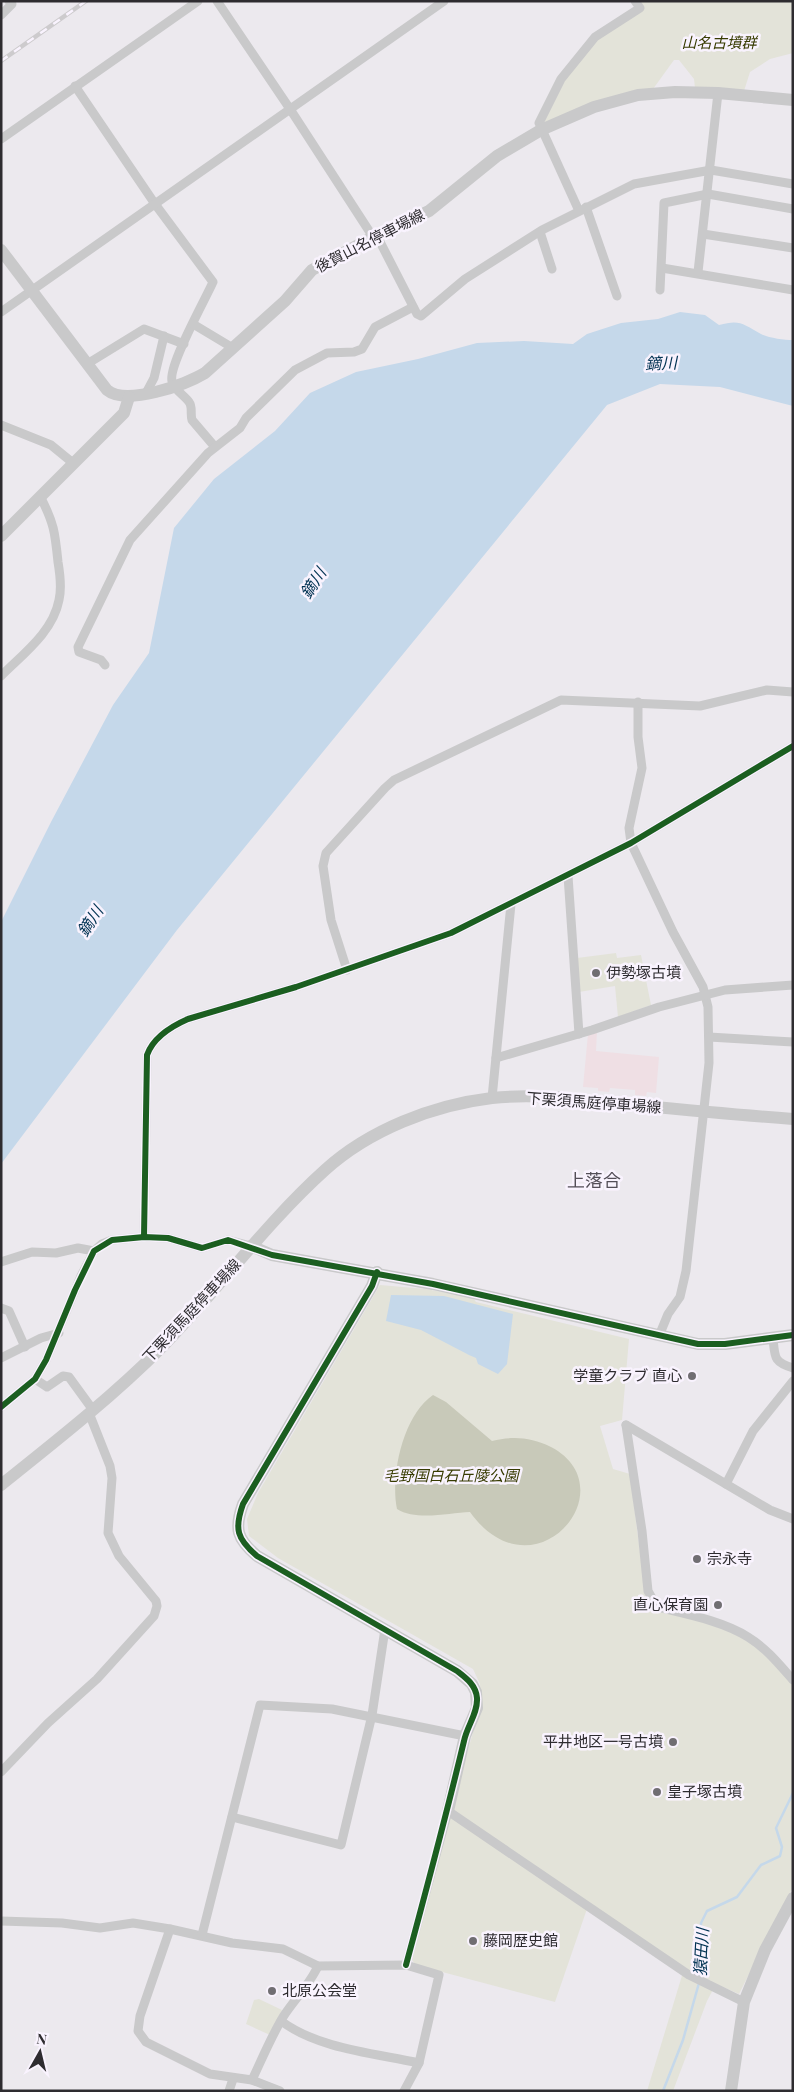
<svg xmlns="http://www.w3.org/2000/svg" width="794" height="2092" font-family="'Playfair Display','Noto Sans JP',serif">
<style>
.commercial{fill:#efdfe4}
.green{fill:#e3e3d9}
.forest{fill:#c8c9b9}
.water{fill:#c5d8ea}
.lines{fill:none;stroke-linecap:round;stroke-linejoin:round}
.stream{stroke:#c5d8ea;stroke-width:2.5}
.street{stroke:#c9c9ca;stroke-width:9}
.secondary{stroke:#c9c9ca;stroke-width:12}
.rail-casing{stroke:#cdcbcd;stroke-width:4.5}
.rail{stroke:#f9f3fe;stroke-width:2.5;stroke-dasharray:8;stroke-linecap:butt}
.cycleway-casing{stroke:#f9f3fe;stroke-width:9}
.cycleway{stroke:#1b5e20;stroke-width:6}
.poi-dot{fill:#706e72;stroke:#f9f3fe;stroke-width:2}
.labels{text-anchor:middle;stroke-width:5;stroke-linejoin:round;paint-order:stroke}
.park-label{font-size:15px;font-style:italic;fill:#373b01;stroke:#f9f3fe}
.street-label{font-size:15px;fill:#2e2c30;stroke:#f9f3fe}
.poi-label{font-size:15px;fill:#2e2c30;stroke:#f9f3fe;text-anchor:start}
.water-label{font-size:16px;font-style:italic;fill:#003252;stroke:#f9f3fe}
.quarter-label{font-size:18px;fill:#544f58;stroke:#f9f3fe}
</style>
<rect width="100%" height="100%" fill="#ece9ee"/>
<polygon class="commercial" points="597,1031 596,1051 659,1057 656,1093 647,1092 646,1096 635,1095 635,1090 610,1088 609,1092 598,1091 598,1088 583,1087 588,1034"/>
<g class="green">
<polygon points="638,1 793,1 793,53 770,59 750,72 744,91 695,88 694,79 679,60 674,60 653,89 544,126 542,123 562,83 595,40 640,11"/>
<polygon points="616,953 617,958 641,955 651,1005 618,1017 615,986 579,992 577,958"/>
<polygon points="380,1285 426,1289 473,1298 476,1302 629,1339 622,1420 600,1426 613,1469 630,1474 647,1607 683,1615 747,1638 793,1683 793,1887 739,1994 716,1984 707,2001 673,2091 647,2091 684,1969 589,1903 555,2002 416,1965 412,1960 447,1822 481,1705 480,1684 473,1669 278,1558 249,1536 247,1519 258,1493"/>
<polygon points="259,1999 282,2010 270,2035 246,2024 254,2000"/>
</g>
<path class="forest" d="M433,1395L446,1402L492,1441C512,1436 531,1437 551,1447C629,1488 534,1601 470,1512C449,1513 416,1521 397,1509C390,1476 403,1415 433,1395Z"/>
<g class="water">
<path d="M680,312L705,315L719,325C740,319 743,324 761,334C769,338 784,340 793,340V406L720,387L660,384L607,405L177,930L1,1164V922L51,822L113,705L149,653L174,528L214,479L275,431L310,393L356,372L418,359L477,343L524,341L573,344L587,334L621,323L658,319Z"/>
<polygon points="391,1295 444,1296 513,1314 507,1364 498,1374 478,1364 476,1358 469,1355 421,1330 386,1321"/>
</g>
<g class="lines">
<g class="stream">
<polyline points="700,1978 701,1923 707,1911 737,1897 761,1865 780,1856 782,1847 776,1828 793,1793"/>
<polyline points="663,2091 683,2040 699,1983"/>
</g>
<g class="street">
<polyline points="217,1 290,109 373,237"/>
<polyline points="1,15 12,4 9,1"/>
<path d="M75,86L155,204L213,282C205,300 168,366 172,381C174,390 184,395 189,402C193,407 190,414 192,420L215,447"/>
<polyline points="1,139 198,1"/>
<polyline points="586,207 617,296"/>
<polyline points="579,211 539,123 561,79 595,37 640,8 635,1"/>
<polyline points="540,232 552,269"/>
<polyline points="703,234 793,248"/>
<polyline points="377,236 417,314 421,316 465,279 542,230 634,184 711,170 793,184"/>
<polyline points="662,268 793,290"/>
<polyline points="698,272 718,93"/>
<polyline points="660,290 664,203 708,194 793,209"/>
<polyline points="1,312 444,1"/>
<polyline points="193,324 233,348"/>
<polyline points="87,364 144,329 184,344"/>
<polyline points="146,393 154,378 164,336"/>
<polyline points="1,425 51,445 73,463"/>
<polyline points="105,665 101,660 79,652 78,647 130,540 208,453 240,428 246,418 295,370 327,353 354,352 362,349 375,327 413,307"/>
<path d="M1,676C23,654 53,632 59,600C62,588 60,574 58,562C55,532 54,523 40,496"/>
<polyline points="638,702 638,737 642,768 629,828 631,843 673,932 703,987 708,1007 709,1063 686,1271 680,1297 668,1314 659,1336"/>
<polyline points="568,876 579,1034"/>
<polyline points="347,970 331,920 323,866 326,853 385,788 394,780 561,700 700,706 767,690 793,692"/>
<polyline points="709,1037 793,1042"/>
<polyline points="496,1058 592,1030 659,1007 725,990 793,985"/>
<polyline points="492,1098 511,904"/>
<path d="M144,1237L147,1055C153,1038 172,1026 188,1019L296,987L451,933L631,843L793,746"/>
<polyline points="1,1262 32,1252 56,1253 78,1248 94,1251"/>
<polyline points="1,1308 9,1311 25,1347"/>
<path d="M773,1338C775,1357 773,1362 793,1368"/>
<polyline points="1,1358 41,1338 59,1333"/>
<polyline points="35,1379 47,1387 63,1376 69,1377 93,1410"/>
<polyline points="1,1407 35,1379 46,1360 81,1276 94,1251 102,1244 112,1240 144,1237 168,1238 202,1248 228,1240 251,1246"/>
<path d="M626,1425L642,1531L648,1591L657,1607C686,1614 723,1621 748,1637C766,1648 779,1664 793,1680"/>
<polyline points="626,1425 770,1510 793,1519"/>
<polyline points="726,1484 753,1431 793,1381"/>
<polyline points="1,1772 48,1723 97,1679 154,1616 157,1606 156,1601 119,1556 108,1533 112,1478 110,1466 89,1413"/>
<polyline points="232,1817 341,1845 372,1715 385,1629"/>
<polyline points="1,1921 62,1923 100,1928 133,1923 170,1929 232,1943 283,1949 318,1966 406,1965 439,1975 419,2063 404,2091"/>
<polyline points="170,1929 140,2016 138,2031 146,2042 210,2074 252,2080 280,2091"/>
<polyline points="202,1935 260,1705 332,1709 465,1736"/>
<polyline points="406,1965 448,1811 689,1975 744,2002"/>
<path d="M281,2021C319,2049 373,2053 419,2063"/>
<path d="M252,2080C262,2059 271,2037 283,2017C294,2000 310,1984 318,1966"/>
<polyline points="229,2091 233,2079"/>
</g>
<g class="secondary">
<path d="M1,250L107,390C126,406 185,385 205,373L285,301L312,270L373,237L429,211L497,156L541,130L594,107L638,95L675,92L718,93L793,100"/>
<polyline points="1,536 124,413 129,397"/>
<polyline points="251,1246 272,1255 433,1284 698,1344 725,1344 793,1335"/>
<path d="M377,1272L372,1286L243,1504C234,1529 237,1539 257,1556L457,1671L472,1684L476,1692L477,1708L465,1736L448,1811"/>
<path d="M1,1485C56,1441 112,1397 162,1347C218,1290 265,1224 325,1170C369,1130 433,1105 492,1098C538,1093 587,1100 633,1105C686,1110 739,1115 793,1119"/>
<polyline points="731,2091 744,2002 765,1950 793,1898"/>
</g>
<g class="rail-casing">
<polyline id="rail" points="1,61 86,1"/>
</g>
<use href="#rail" class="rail"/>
<g class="cycleway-casing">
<g id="cycleway">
<path d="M144,1237L147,1055C153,1038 172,1026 188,1019L296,987L451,933L631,843L793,746"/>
<path d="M377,1272L372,1286L243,1504C234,1529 237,1539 257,1556L457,1671C466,1678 476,1685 477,1698C478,1713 467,1726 464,1741C446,1816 426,1891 406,1965"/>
<polyline points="1,1407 35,1379 46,1360 75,1290 94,1251 112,1240 144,1237 168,1238 202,1248 228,1240 272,1255 433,1284 698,1344 725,1344 793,1335"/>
</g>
</g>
<use href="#cycleway" class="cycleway"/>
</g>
<g class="poi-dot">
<circle cx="596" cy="973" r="5"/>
<circle cx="692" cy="1376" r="5"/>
<circle cx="697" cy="1559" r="5"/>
<circle cx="718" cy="1605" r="5"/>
<circle cx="673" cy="1742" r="5"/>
<circle cx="657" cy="1792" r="5"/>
<circle cx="473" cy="1941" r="5"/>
<circle cx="272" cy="1991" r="5"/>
</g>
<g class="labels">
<g class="park-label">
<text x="719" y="48">山名古墳群</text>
<text x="451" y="1481">毛野国白石丘陵公園</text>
</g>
<g class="street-label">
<text transform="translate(370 241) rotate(-27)" y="5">後賀山名停車場線</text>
<text transform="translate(594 1103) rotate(4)" y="5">下栗須馬庭停車場線</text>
<text transform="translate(192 1311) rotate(-47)" y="5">下栗須馬庭停車場線</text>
</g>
<g class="poi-label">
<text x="606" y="978">伊勢塚古墳</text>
<text x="682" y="1381" text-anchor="end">学童クラブ 直心</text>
<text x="707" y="1564">宗永寺</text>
<text x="708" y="1610" text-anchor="end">直心保育園</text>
<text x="663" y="1747" text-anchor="end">平井地区一号古墳</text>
<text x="667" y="1797">皇子塚古墳</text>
<text x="483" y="1946">藤岡歴史館</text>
<text x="282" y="1996">北原公会堂</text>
</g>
<g class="water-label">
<text transform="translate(661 363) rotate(-2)" y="6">鏑川</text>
<text transform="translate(313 583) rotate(-57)" y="6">鏑川</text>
<text transform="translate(90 921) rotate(-57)" y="6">鏑川</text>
<text transform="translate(701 1952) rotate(-87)" y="6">猿田川</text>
</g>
<g class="quarter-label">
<text x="594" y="1187">上落合</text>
</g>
</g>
<rect width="794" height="2092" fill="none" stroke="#2e2c30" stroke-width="5"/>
<g transform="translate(40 2052) rotate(8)" stroke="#f9f3fe" stroke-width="4" paint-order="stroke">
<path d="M0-4L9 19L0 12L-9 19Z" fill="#2e2c30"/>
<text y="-8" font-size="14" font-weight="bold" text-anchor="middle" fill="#2e2c30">N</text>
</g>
</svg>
